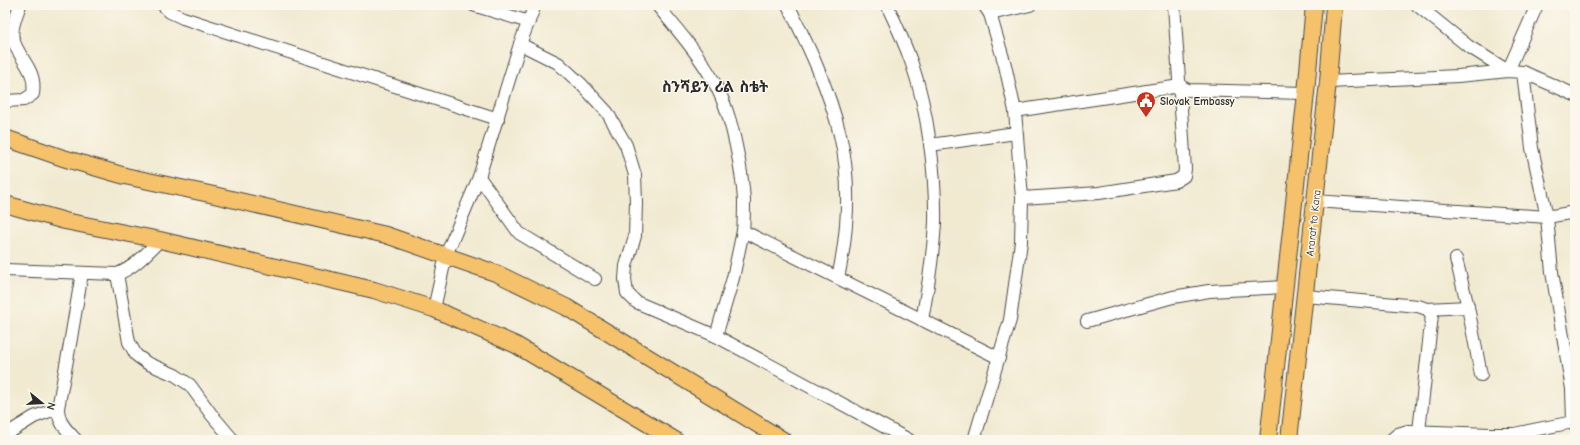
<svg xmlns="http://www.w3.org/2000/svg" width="1580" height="445" font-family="'Comic Neue','Noto Sans Ethiopic',sans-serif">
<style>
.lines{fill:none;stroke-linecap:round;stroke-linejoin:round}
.minor-casing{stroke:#494844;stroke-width:14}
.major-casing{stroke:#494844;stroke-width:18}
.minor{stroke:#fff;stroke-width:12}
.major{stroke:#f5c16b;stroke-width:16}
.labels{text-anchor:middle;stroke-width:3;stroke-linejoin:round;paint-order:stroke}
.poi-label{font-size:11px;font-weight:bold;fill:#2b2b2b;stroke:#fbf7ec;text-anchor:start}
.street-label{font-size:11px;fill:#2b2b2b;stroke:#fbf7ec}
.district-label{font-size:15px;font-weight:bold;fill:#2b2b2b;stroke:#fbf7ec}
</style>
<rect width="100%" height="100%" fill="#fbf7ec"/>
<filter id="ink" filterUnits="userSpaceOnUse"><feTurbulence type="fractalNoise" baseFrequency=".025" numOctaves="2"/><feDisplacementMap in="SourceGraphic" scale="8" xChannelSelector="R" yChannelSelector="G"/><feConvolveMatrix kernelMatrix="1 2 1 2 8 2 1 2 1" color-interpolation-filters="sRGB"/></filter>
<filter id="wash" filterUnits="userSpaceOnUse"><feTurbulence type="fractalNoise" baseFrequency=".012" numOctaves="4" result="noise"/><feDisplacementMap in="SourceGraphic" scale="16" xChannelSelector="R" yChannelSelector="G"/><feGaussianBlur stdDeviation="0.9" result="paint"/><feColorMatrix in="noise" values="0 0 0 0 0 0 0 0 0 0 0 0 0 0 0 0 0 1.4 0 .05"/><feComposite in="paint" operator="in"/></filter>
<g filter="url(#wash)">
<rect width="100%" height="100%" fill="#f1ead1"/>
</g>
<g filter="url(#ink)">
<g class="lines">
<g class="minor-casing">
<g id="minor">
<polyline points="163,5 170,12 183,18 498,119"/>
<polyline points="473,5 529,22"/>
<path d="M657,5C680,33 705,61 720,94C733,121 742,171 744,200C744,210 744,221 743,231"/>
<path d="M788,5C809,47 829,89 840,135C851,181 848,232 838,278"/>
<path d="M887,5C896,24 905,44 912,64C928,111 936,174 935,223C933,256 928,288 922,320"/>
<polyline points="1417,5 1468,46 1508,71"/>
<polyline points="990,14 1030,5"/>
<polyline points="520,44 558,63 582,85 607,112 626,145 635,175 636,203 635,236 626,266 625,279 627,293 636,302 716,336 909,440"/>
<polyline points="1508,71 1537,5"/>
<polyline points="1523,72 1532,148 1547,217 1552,272 1572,389 1573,422 1575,426"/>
<polyline points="1328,82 1458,76 1508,71 1523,72 1575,95"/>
<path d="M5,101L24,100L33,94C37,69 19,60 13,39C10,29 17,14 20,5"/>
<polyline points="1015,111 1180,86 1188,90 1306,93"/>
<polyline points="930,145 1016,133"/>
<polyline points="479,177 519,233 595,279"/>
<polyline points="1022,198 1099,193 1176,181 1184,176 1185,169 1174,5"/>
<polyline points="1315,201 1547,217 1575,212"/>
<polyline points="1456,259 1468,307 1481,375"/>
<path d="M5,270L117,274C134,268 147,253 160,240"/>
<polyline points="117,274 129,342 136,355 147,363 175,375 190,385 211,414 233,440"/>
<polyline points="1305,296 1418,306 1427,309 1432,315 1419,431"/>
<polyline points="434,309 446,255 479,177 520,44 535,5"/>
<polyline points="1427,309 1468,307"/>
<polyline points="1087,321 1173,297 1209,291 1286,287"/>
<polyline points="716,336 733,278 743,231 999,358"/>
<polyline points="5,435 34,417 58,408"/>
<path d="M76,440C67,430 58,423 58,408L70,344L82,273"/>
<polyline points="974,440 1010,320 1021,242 1022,198 1015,111 1005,65 990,14 984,5"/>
<polyline points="1391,440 1398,434 1408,431 1491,434 1514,434 1573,422"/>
</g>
</g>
<g class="major-casing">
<g id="major">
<polyline points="5,138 63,158 125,176 214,195 386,235 498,274 566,307 783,440"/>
<polyline points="5,204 65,221 160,240 374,290 434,309 516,345 675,440"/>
<polyline points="1268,440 1306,93 1314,5"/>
<polyline points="1289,440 1328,82 1334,5"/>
</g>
</g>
<use href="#minor" class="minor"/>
<use href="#major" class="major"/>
</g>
</g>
<defs>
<g id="civic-pin" transform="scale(1)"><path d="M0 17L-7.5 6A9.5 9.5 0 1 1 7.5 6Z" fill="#c8321e" stroke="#fbf7ec"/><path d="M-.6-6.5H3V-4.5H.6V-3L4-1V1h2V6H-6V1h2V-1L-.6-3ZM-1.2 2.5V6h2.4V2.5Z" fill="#fff"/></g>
</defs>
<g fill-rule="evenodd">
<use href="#civic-pin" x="1146" y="101"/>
</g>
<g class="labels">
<g class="poi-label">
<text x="1160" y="105">Slovak Embassy</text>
</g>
<g class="street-label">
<text transform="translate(1313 223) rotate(-84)" y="4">Ararat to Kara</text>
</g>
<g class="district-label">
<text x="715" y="92">ስንሻይን ሪል ስቴት</text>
</g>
</g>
<rect width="1580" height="445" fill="none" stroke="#fbf7ec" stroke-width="20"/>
<g transform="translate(42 403) rotate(108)" stroke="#fbf7ec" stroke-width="3" paint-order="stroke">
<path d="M0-3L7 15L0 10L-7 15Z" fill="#2b2b2b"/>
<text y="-6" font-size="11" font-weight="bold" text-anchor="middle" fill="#2b2b2b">N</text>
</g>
</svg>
